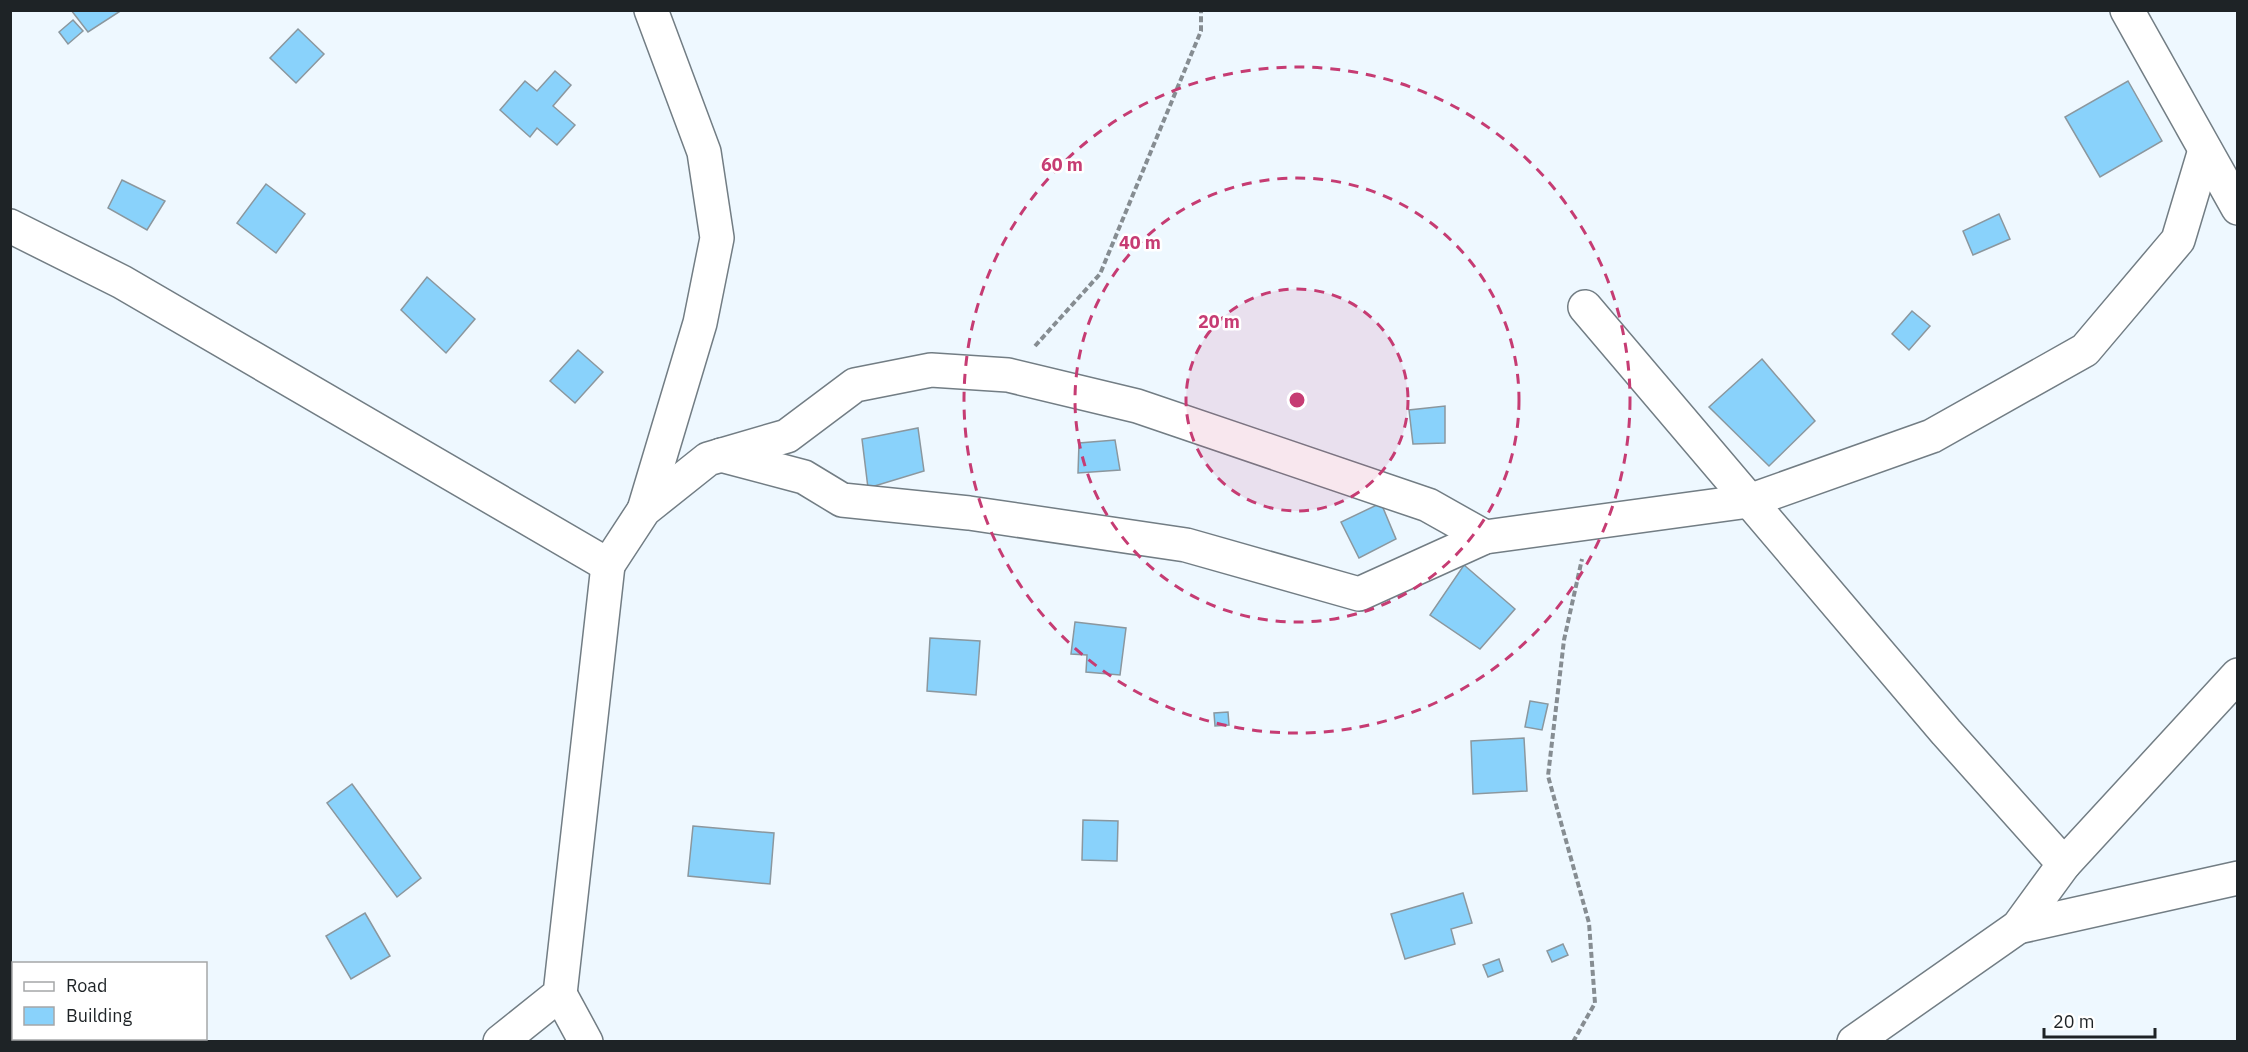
<svg xmlns="http://www.w3.org/2000/svg" width="2248" height="1052" font-family="'IBM Plex Sans',sans-serif">
<style>
.building{fill:#89d2fb;stroke:#8b979e;stroke-width:1.5}
.lines{fill:none;stroke-linecap:round;stroke-linejoin:round}
.street-casing{stroke:#727d84;stroke-width:36}
.path{stroke:#868d92;stroke-width:4;stroke-dasharray:6 3;stroke-linecap:butt}
.street{stroke:#fff;stroke-width:33}
.ring{fill:none;stroke:#c63c73;stroke-width:3;stroke-dasharray:10 8}
.centre{fill:#c63c73;stroke:#fff;stroke-width:3}
.ring-label{font-size:18px;text-anchor:middle;font-weight:bold;fill:#c63c73;stroke:#fff;stroke-width:5;stroke-linejoin:round;paint-order:stroke}
</style>
<rect width="100%" height="100%" fill="#eef8ff"/>
<g class="building">
<polygon points="71,10 122,10 88,32"/>
<polygon points="73,20 83,31 68,44 59,32"/>
<polygon points="298,29 324,54 296,83 270,58"/>
<polygon points="555,71 571,85 553,106 575,125 557,145 537,128 530,137 500,110 525,81 537,91"/>
<polygon points="2128,81 2162,141 2100,177 2065,117"/>
<polygon points="122,180 165,201 147,230 108,208"/>
<polygon points="266,184 305,214 276,253 237,223"/>
<polygon points="1999,214 2010,239 1973,255 1963,231"/>
<polygon points="427,277 475,319 446,353 401,310"/>
<polygon points="1912,311 1930,326 1909,350 1892,334"/>
<polygon points="578,350 603,372 575,403 550,381"/>
<polygon points="1762,359 1815,421 1769,466 1709,407"/>
<polygon points="1445,406 1445,443 1413,444 1409,410"/>
<polygon points="918,428 924,471 868,488 862,439"/>
<polygon points="1115,440 1120,470 1078,473 1079,443"/>
<polygon points="1381,503 1396,539 1359,558 1341,522"/>
<polygon points="1464,565 1515,609 1480,649 1430,615"/>
<polygon points="1075,622 1126,628 1120,675 1086,672 1087,655 1071,654"/>
<polygon points="930,638 980,641 976,695 927,691"/>
<polygon points="1530,701 1548,704 1542,730 1525,727"/>
<polygon points="1228,712 1229,725 1215,726 1214,713"/>
<polygon points="1524,738 1527,791 1473,794 1471,741"/>
<polygon points="352,784 421,878 397,897 327,803"/>
<polygon points="1083,820 1118,821 1117,861 1082,860"/>
<polygon points="693,826 774,833 770,884 688,876"/>
<polygon points="1463,893 1472,923 1451,929 1455,944 1405,959 1391,914"/>
<polygon points="365,913 390,956 351,979 326,936"/>
<polygon points="1563,944 1568,955 1552,962 1547,951"/>
<polygon points="1499,959 1503,971 1488,977 1483,965"/>
</g>
<g class="lines">
<g class="street-casing">
<g id="street">
<polyline points="2127,10 2238,208"/>
<polyline points="10,226 122,282 608,565 644,510 708,459 787,436 855,385 931,370 1008,375 1137,406 1428,505 1485,537"/>
<polyline points="1585,307 1946,732 2064,864"/>
<polyline points="721,455 804,477 842,500 969,513 1186,545 1359,594 1485,537 1749,501 1932,436 2085,350 2178,240 2205,150"/>
<polyline points="644,510 700,323 717,238 704,152 651,10"/>
<polyline points="2018,927 2238,878"/>
<polyline points="560,994 586,1042"/>
<polyline points="500,1042 560,994 608,565"/>
<polyline points="1854,1042 2018,927 2064,864 2238,675"/>
</g>
</g>
<g class="path">
<polyline points="1035,346 1100,274 1201,31 1201,10"/>
<polyline points="1573,1042 1595,1003 1589,923 1548,776 1564,640 1582,559"/>
</g>
<use href="#street" class="street"/>
</g>
<circle cx="1297" cy="400" r="111" fill="#c63c73" fill-opacity=".12"/>
<g class="ring">
<circle cx="1297" cy="400" r="111"/>
<circle cx="1297" cy="400" r="222"/>
<circle cx="1297" cy="400" r="333"/>
</g>
<circle cx="1297" cy="400" r="9" class="centre"/>
<g class="ring-label">
<text x="1062" y="171">60 m</text>
<text x="1140" y="249">40 m</text>
<text x="1219" y="328">20 m</text>
</g>
<rect width="2248" height="1052" fill="none" stroke="#1e2326" stroke-width="24"/>
<rect x="12" y="962" width="195" height="78" fill="#ffffff" stroke="#a5a7a8" stroke-width="1.5"/>
<rect x="24" y="982" width="30" height="9" fill="#ffffff" stroke="#a5a7a8" stroke-width="1.5"/>
<text x="66" y="992" font-size="18" fill="#1e2326">Road</text>
<rect x="24" y="1007" width="30" height="18" fill="#89d2fb" stroke="#a5a7a8" stroke-width="1.5"/>
<text x="66" y="1022" font-size="18" fill="#1e2326">Building</text>
<path d="M2044 1028v9h111v-9" fill="none" stroke="#1e2326" stroke-width="3"/>
<text x="2053" y="1028" font-size="18" fill="#1e2326" stroke="#ffffff" stroke-width="4.5" paint-order="stroke">20 m</text>
</svg>
